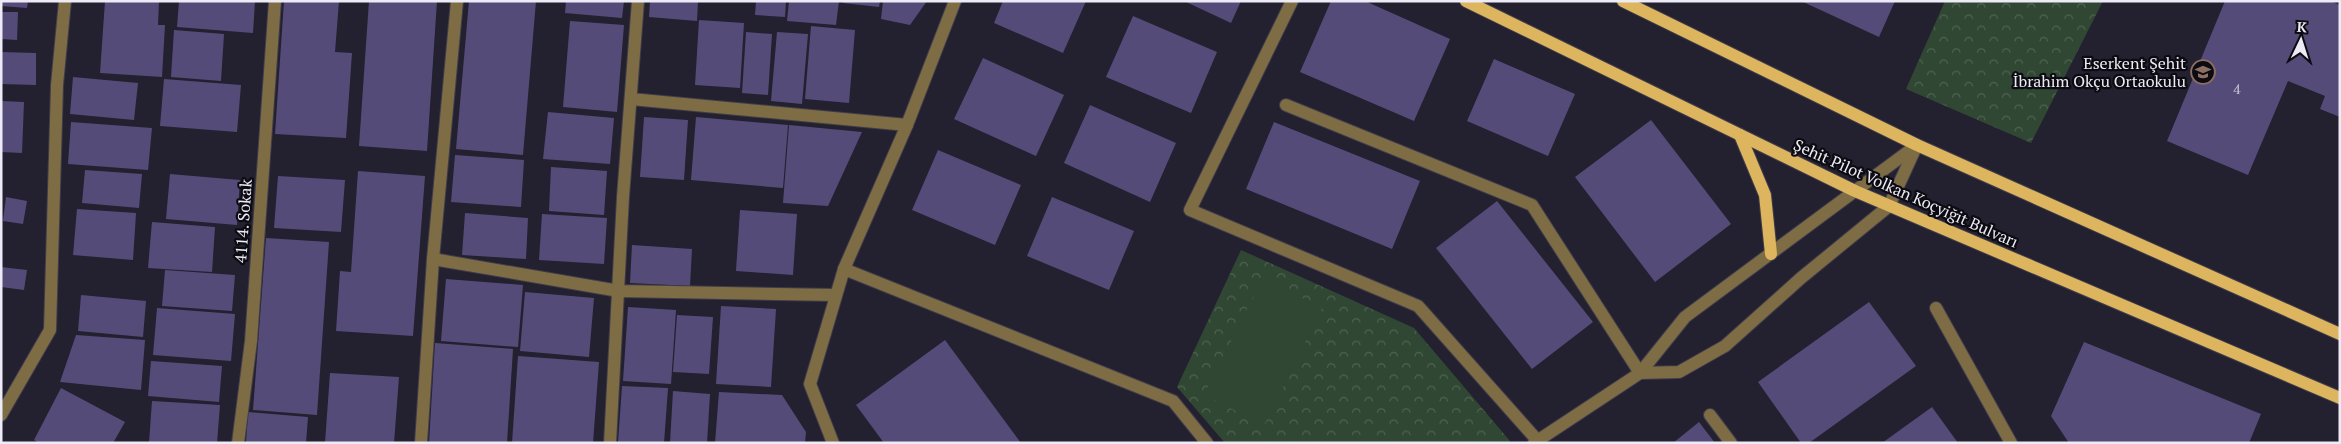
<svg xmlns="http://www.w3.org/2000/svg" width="2341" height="444" font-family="'PT Serif',serif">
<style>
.park{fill:url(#park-crowns)}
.pitch{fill:#304833}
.building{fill:#554b79}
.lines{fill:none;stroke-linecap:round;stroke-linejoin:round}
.minor-casing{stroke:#3f3c4b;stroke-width:14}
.major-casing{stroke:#3f3c4b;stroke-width:14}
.minor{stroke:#7e6c44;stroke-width:12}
.major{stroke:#ddb55e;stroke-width:12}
.labels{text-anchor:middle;stroke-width:4.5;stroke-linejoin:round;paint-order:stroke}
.number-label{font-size:14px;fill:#c7c3d6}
.poi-label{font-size:16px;fill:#edebf5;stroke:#0c0b11;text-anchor:end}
.street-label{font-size:16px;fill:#edebf5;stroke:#0c0b11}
</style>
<defs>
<pattern id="park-crowns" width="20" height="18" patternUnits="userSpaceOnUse" patternTransform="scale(1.25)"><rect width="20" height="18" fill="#304833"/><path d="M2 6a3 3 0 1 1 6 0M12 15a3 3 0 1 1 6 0" fill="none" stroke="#4e6351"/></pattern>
</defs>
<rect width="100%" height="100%" fill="#23202f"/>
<g class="park">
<polygon points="1945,1 2103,1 2031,143 1906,89"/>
<polygon points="1241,250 1414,328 1510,441 1508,443 1225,443 1177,387"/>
</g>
<polygon class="pitch" points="1263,278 1322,308 1264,425 1204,395"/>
<g class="building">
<polygon points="1,1 28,1 27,8 1,6"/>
<polygon points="105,1 159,1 158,25 165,25 162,77 100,73"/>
<polygon points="179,1 255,1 253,33 177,27"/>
<polygon points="284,1 339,1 335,52 352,53 346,138 275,134"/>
<polygon points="369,1 437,1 427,151 359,146"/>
<polygon points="469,1 536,1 523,155 456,149"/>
<polygon points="566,1 624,1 622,18 565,13"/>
<polygon points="650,1 698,1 697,21 649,17"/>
<polygon points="756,1 786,1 785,17 755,15"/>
<polygon points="789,1 839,1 836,25 787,21"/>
<polygon points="843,1 880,1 879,7 843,3"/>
<polygon points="883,1 927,1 910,25 881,19"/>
<polygon points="1003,1 1086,1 1063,53 994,23"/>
<polygon points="1184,1 1241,1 1231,23"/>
<polygon points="1331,1 1365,1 1450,39 1414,121 1300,72"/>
<polygon points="1801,1 1895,1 1879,37"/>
<polygon points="2225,1 2330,1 2340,5 2340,117 2320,109 2325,96 2288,81 2248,175 2167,141"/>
<polygon points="1,12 18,12 17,40 1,39"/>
<polygon points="1133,16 1217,52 1191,113 1106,77"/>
<polygon points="699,20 744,23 740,88 695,85"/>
<polygon points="570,21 624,25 617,112 563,107"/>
<polygon points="811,26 855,30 849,103 805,99"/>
<polygon points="174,30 224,34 221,81 171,77"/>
<polygon points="746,32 772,34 768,95 742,93"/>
<polygon points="777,32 808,34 802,104 771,101"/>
<polygon points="1,52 36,53 36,85 1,84"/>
<polygon points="983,58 1064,95 1036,156 954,119"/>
<polygon points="1494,59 1575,94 1548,156 1467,121"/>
<polygon points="73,77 138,83 134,120 70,114"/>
<polygon points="164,79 241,85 237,132 160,126"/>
<polygon points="1,101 24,102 22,153 1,152"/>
<polygon points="1090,105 1176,143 1150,202 1064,163"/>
<polygon points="548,112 614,118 610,164 543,159"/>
<polygon points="644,117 688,120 684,180 640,177"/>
<polygon points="696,117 788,125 783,188 691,180"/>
<polygon points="1651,120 1731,224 1655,282 1575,177"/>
<polygon points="71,122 152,128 148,170 68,164"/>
<polygon points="1274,122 1420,181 1392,249 1246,189"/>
<polygon points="789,125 862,132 828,206 783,203"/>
<polygon points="938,150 1021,185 995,245 912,210"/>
<polygon points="455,155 524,160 521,207 451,202"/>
<polygon points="551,167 607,171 604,215 549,211"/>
<polygon points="85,170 142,174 139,208 82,203"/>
<polygon points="358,171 425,176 413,336 336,331 340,271 351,272"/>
<polygon points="170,174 240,180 237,225 166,219"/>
<polygon points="278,176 345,180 341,232 274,228"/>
<polygon points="6,197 27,201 23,224 3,221"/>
<polygon points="1052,197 1134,231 1109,290 1027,256"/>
<polygon points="1497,201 1593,322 1532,369 1436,248"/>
<polygon points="77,209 136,213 133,260 73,255"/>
<polygon points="740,210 797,214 793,275 736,271"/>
<polygon points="465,213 528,218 526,259 462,255"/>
<polygon points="542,214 607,218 604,264 539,260"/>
<polygon points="152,222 215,227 212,272 148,268"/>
<polygon points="266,238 329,242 317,415 253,410"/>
<polygon points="632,245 692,249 690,286 630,283"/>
<polygon points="1,267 27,270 24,290 1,287"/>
<polygon points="165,270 235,275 232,311 162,306"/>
<polygon points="446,279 523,285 518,347 441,341"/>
<polygon points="525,292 594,298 589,357 520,351"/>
<polygon points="81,295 146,301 143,337 78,331"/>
<polygon points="1869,302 1916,366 1809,443 1801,443 1758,382"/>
<polygon points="721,306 776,309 771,387 716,384"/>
<polygon points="628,307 676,310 671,384 623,381"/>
<polygon points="157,308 235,314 231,361 153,355"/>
<polygon points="677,315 713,317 709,374 673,372"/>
<polygon points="76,335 145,340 141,390 60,382"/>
<polygon points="945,340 1021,443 884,443 856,405"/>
<polygon points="2084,342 2261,414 2249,443 2069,443 2051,416"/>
<polygon points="435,343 513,349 507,443 429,443"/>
<polygon points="518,356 599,362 593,443 512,443"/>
<polygon points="151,361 222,366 219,402 148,396"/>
<polygon points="330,373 399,377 394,443 325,443"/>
<polygon points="622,386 668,388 664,443 618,443"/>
<polygon points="61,388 125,422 113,443 39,443 34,440"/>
<polygon points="673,391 710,394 707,443 670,443"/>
<polygon points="719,392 782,395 806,432 805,443 715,443"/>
<polygon points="152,401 220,405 217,443 149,443"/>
<polygon points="1932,407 1958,443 1882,443"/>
<polygon points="248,412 308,417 306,443 246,443"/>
<polygon points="1699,422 1715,443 1673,443"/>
</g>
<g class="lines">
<g class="minor-casing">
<g id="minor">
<polyline points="955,1 907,125 844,269 1173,401 1207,443"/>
<polyline points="1292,1 1190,210 1418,306 1537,440"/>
<polyline points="631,99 907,125"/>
<polyline points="1286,105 1532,205 1640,373"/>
<polyline points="433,259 619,291 835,295"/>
<polyline points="1936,308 2011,443"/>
<polyline points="1640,373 1679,372 1725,346 1801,278 1889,206 1916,147"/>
<polyline points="1,415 50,330 57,85 65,1"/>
<polyline points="1710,415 1731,443"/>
<polyline points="238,443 251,341 275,1"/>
<polyline points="421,443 433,259 457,1"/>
<polyline points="610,443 623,197 638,1"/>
<polyline points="833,443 810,384 844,269"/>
<polyline points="1534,443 1640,373 1685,317 1917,145"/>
</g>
</g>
<g class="major-casing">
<g id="major">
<polyline points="1466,1 1855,191 2340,398"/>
<polyline points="1623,1 1917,145 2340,334"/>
<polyline points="1740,135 1765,195 1771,254"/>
</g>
</g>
<use href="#minor" class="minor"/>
<use href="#major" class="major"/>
</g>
<defs>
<g id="school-ring" transform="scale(1.25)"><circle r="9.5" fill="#0c0b11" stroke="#8d6e63" stroke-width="1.5"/><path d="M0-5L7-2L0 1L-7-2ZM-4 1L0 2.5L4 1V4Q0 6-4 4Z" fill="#8d6e63"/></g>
</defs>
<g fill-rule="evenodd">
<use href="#school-ring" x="2203" y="72"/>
</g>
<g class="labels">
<g class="number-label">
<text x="2237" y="94">4</text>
</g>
<g class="poi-label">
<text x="2186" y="69">Eserkent Şehit<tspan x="2186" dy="18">İbrahim Okçu Ortaokulu</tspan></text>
</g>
<g class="street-label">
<text transform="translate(1906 193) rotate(24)" y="6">Şehit Pilot Volkan Koçyiğit Bulvarı</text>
<text transform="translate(243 221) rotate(-86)" y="6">4114. Sokak</text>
</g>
</g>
<rect width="2341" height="444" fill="none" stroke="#edebf5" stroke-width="5"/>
<g transform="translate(2301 40) rotate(4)" stroke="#0c0b11" stroke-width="4" paint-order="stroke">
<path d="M0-4L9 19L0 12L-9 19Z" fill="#edebf5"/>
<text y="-8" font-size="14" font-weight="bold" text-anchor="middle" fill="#edebf5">K</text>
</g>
</svg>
